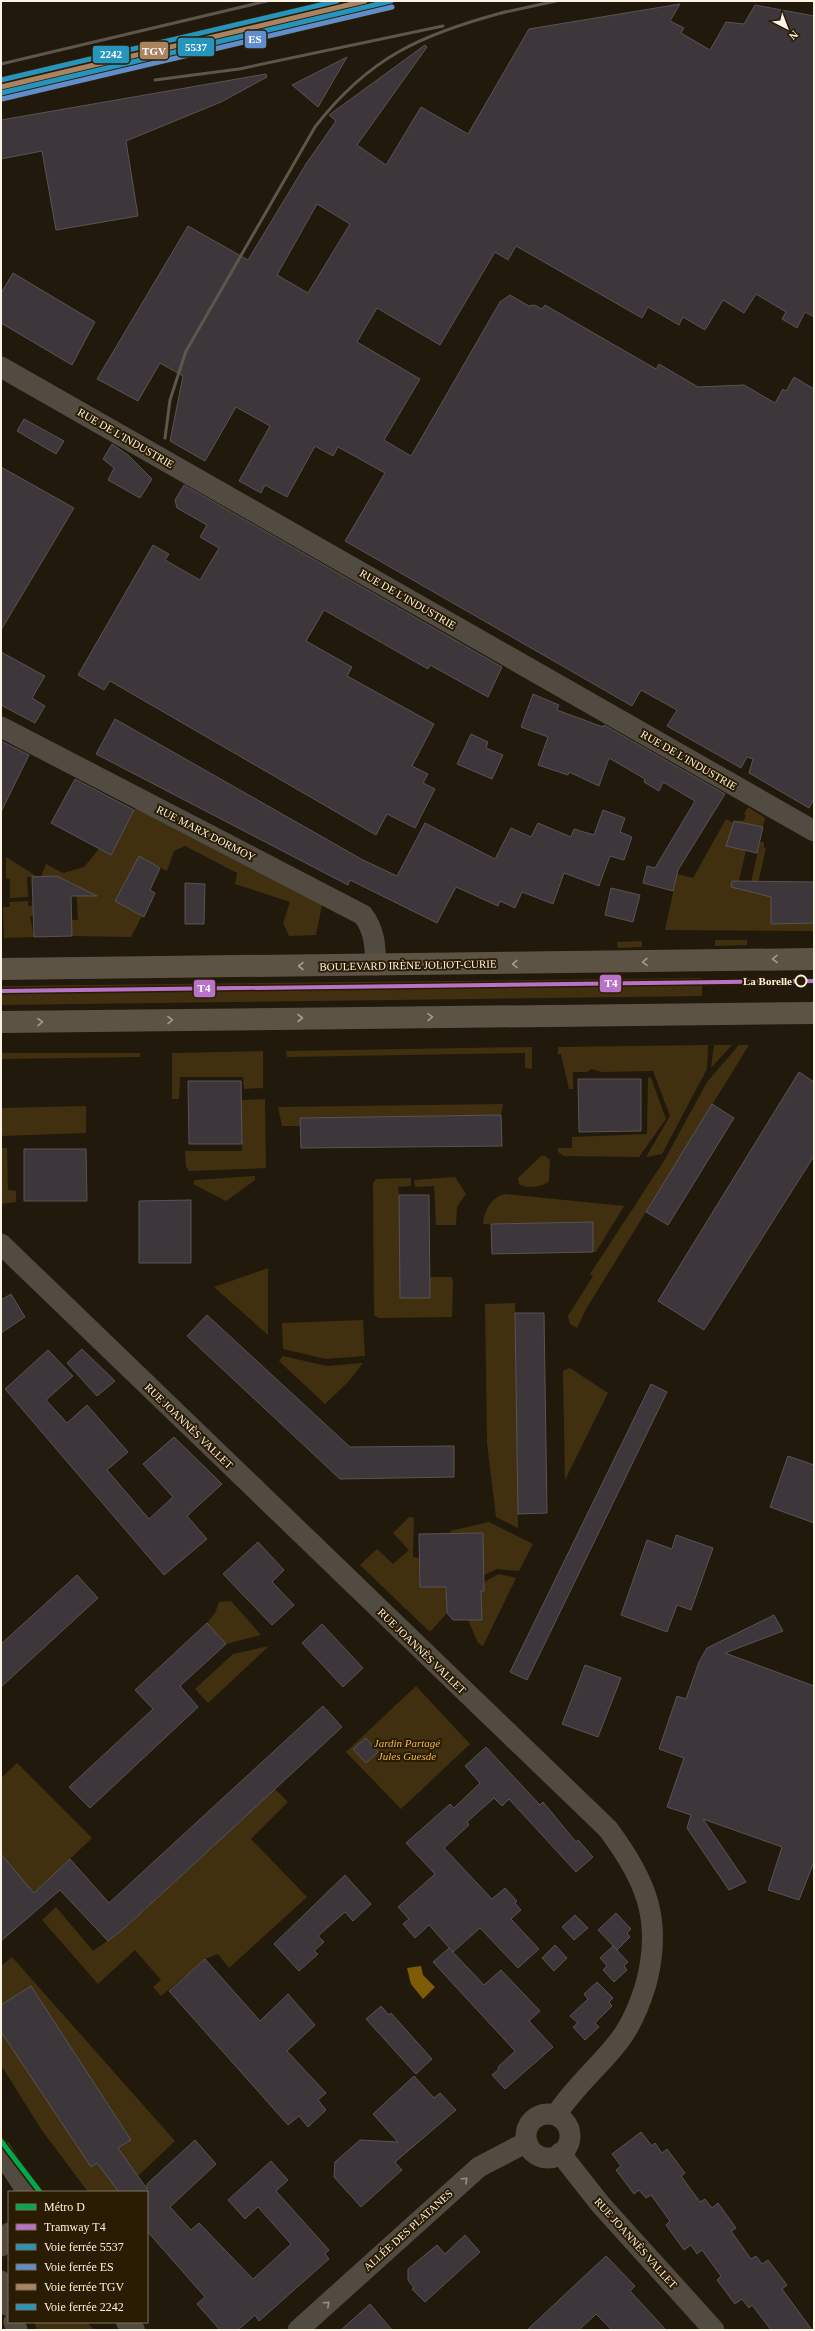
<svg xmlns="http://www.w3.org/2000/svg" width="815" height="2331" font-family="Georgia,serif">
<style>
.green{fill:#413010}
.water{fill:#7f5b08}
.building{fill:#3d373c;stroke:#585453;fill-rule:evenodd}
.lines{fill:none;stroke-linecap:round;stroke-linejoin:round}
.minor{stroke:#514b41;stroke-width:21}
.tertiary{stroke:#514b41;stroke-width:22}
.primary{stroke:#5c5345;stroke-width:22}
.rail{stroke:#5c564c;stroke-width:3}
.rail-1-casing{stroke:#2a1c02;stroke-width:8}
.rail-2-casing{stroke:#2a1c02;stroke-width:8}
.rail-3-casing{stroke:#2a1c02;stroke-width:8}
.rail-4-casing{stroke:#2a1c02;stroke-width:8}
.rail-1{stroke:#2694bd;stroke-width:5}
.rail-2{stroke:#608dcc;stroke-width:5}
.rail-3{stroke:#aa8363;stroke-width:5}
.rail-4{stroke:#2694bd;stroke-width:5}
.tram-1-casing{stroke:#2a1c02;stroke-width:7}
.tram-1{stroke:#b873c9;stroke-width:4}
.metro-1-casing{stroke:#2a1c02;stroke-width:8}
.metro-1{stroke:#00a950;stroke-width:5}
.oneway{stroke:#a49b8d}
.oneway2{stroke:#968e82}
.stop-dot{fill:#2a1c02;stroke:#fdf3e4;stroke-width:2}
.labels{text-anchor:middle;stroke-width:4;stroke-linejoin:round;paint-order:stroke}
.street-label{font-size:11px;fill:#fdf3e4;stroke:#2a1c02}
.stop-label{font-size:11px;font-weight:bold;fill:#fdf3e4;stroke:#2a1c02;text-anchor:end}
.park-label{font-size:11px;font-style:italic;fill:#edb64e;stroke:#2a1c02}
.line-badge{stroke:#2a1c02;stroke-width:1.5}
.badge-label{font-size:11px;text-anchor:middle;font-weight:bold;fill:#fff}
</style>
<rect width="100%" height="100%" fill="#21190b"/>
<g class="green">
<polygon points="748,807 765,818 763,827 752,825 737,889 749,891 760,842 764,842 764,848 766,848 757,888 776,881 776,901 771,901 771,923 814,923 814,931 665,930 677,874 693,878 726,819 737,825 740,820 743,821 746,816 744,814"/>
<polygon points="135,808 322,905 316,935 289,936 283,923 290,902 235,884 237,873 185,846 174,851 167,871 139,857 115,901 142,916 131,937 72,936 71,920 78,920 76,885 57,876 41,877 46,864 63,873 84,867 99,849 111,855"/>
<polygon points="6,857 38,877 27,877 28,897 10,898 10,879 6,878"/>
<polygon points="28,901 28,906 33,906 33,916 30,916 34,937 4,938 3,907 10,907 9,902"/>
<polygon points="715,940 747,940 747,945 715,946"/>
<polygon points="642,941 642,947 618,948 617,942"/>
<polygon points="702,978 702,996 1,1005 1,986"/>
<polygon points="708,1045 707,1069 662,1154 646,1157 670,1116 653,1071 602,1072 591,1069 587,1072 573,1072 573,1089 569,1089 561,1054 558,1054 558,1047"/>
<polygon points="714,1045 732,1045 711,1068"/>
<polygon points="739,1045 749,1045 586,1309 577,1328 570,1324 568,1316 593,1276 590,1274 664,1161 707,1082"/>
<polygon points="532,1047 532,1069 525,1068 525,1053 287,1057 286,1051"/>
<polygon points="263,1051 263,1088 244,1089 243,1077 180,1077 179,1099 172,1099 172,1053"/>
<polygon points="1,1053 140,1053 140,1057 1,1059"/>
<polygon points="648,1077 651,1078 666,1119 639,1157 564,1156 558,1152 558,1148 572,1148 572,1137 647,1134"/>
<polygon points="265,1099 266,1168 189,1171 186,1167 185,1151 242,1151 241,1100"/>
<polygon points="503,1104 501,1115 300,1118 300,1126 282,1126 278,1107"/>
<polygon points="86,1106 86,1133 1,1136 1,1108"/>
<polygon points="1,1148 7,1148 8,1190 16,1191 16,1202 1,1204"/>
<path d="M541,1156H545L550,1160L549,1181C543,1187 527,1189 519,1184L518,1178Z"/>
<polygon points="255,1176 255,1180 226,1201 193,1184 195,1180"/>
<polygon points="455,1177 466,1194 457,1207 456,1225 436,1225 434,1186 415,1187 414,1180"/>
<polygon points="411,1178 411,1186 398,1187 399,1195 430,1277 451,1277 453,1280 452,1317 379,1318 374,1315 373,1183 376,1179"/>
<path d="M505,1194L624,1206L596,1252H593V1222L483,1224C484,1211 491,1197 505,1194Z"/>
<polygon points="268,1268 268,1335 214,1287"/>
<polygon points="515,1303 518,1514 518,1528 496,1517 487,1443 485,1304"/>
<polygon points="363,1320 365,1356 326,1359 283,1349 282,1323"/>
<polygon points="283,1356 327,1366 363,1363 349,1381 325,1404 279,1361"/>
<polygon points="570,1368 608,1393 565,1480 563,1371"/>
<polygon points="409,1517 414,1518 413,1557 419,1558 420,1587 446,1587 447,1613 430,1632 360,1565 377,1549 393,1564 409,1550 393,1533"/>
<polygon points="489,1522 533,1544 519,1571 497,1569 484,1575 483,1533 450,1533 450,1531"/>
<polygon points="499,1574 516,1578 483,1646 478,1643 468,1620 482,1620 481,1591 484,1591 484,1582"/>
<polygon points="231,1601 261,1635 226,1644 207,1623 215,1613 219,1602"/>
<polygon points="269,1646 208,1703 195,1689 233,1654"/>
<polygon points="416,1686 470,1744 401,1809 346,1752"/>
<polygon points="17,1763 92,1838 34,1893 1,1854 1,1778"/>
<polygon points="274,1788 288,1802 251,1839 307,1897 229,1968 218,1954 205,1959 161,1996 153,1987 161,1980 135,1950 98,1984 42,1920 56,1907 93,1951 128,1926"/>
<polygon points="12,1957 175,2141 121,2192 88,2192 41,2129 1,2065 1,1966"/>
<polygon points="34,2322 87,2322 94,2330 37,2330"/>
</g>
<polygon class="water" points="421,1966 423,1975 435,1987 423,1999 411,1984 407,1968"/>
<g class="building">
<path d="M680,4L670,21L684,28L681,33L710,50L726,22L744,24L755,5L814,16V317L805,312L797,328L782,319L786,312L756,294L744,313L723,300L705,330L683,317L679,325L648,307L642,318L516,246L508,260L495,252L440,345L377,308L357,342L420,379L384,440L411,456L500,302L510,295L529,306L534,305L542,309L545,305L656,369L659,364L698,387L744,385L775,403L783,389L786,391L794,377L814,389V799L809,808L749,773L753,759L747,757L741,768L667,726L677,710L641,690L632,706L345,541L385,473L338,447L333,456L315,446L287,497L265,485L261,493L239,481L270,426L236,407L205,461L170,441L183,376L160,363L138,401L97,379L188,226L248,260L306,164L336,121L329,115L425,45L427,47L357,145L386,165L421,107L468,134L529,29ZM317,204L350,224L308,293L277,275Z"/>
<polygon points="347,57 318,107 292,85"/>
<polygon points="266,74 267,77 221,102 126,141 138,216 56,230 42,151 1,159 1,120"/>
<polygon points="13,273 95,322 72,365 1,323 1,293"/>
<polygon points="24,419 64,441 56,454 17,431"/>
<polygon points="112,444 128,455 152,479 140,498 108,480 114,468 103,459"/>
<polygon points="1,467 74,508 1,630"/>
<polygon points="184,485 502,667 488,697 430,665 428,669 324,610 306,641 352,667 347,676 434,724 412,766 428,774 423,783 435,789 415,828 387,814 376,835 110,681 104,690 78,675 153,545 169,554 165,560 200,580 219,548 200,537 207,525 177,508 175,500"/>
<polygon points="1,652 45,676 32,698 45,706 35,723 1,705"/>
<polygon points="533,694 559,705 557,710 603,727 604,725 725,794 678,870 673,891 643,883 647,866 655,868 695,801 663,782 659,791 644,782 645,779 609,758 599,786 569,772 568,775 538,765 548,737 521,727"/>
<polygon points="115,719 363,860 397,876 425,823 495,859 511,828 531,837 538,823 571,837 574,829 594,835 603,810 625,818 620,832 632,837 624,860 610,856 599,886 564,873 553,904 522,892 515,908 500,901 498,906 456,887 437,923 350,880 348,885 96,754"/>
<polygon points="471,734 488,742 486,748 503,755 492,779 457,764"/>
<polygon points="1,741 29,755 1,812"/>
<polygon points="75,779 134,810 111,855 51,823"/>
<polygon points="734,821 763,827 757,853 726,846"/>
<polygon points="139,856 160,868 150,890 155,893 144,917 115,901"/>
<polygon points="57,876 97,896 71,896 72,936 34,937 32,877"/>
<polygon points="732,881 814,882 814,923 771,924 771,897 731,887"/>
<polygon points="185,883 205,884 204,924 185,924"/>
<polygon points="611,888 640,895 633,922 605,915"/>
<polygon points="799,1072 814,1082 814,1156 704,1330 658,1301"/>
<polygon points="578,1079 641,1079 641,1131 579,1132"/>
<polygon points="188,1081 241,1081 242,1144 189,1144"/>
<polygon points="712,1104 734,1118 668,1225 646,1212"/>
<polygon points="501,1115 502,1146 301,1148 300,1118"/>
<polygon points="24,1149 86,1149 87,1201 24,1201"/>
<polygon points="399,1195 429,1195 430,1298 400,1298"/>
<polygon points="191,1200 191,1263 139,1263 139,1201"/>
<polygon points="593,1222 593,1252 492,1254 491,1224"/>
<polygon points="11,1294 25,1317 1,1333 1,1300"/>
<polygon points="515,1313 544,1313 547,1513 518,1514"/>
<polygon points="207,1315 350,1447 454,1446 454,1477 340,1479 187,1336"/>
<polygon points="82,1349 115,1381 97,1396 67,1363"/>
<polygon points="48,1350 73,1376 46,1400 67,1423 87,1405 128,1452 107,1470 149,1519 173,1497 143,1464 174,1437 222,1484 187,1516 207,1539 164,1575 5,1389"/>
<polygon points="651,1384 667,1392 527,1680 510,1672"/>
<polygon points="788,1456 814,1465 814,1523 770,1507"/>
<polygon points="483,1533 484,1591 481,1591 482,1620 453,1620 447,1613 446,1587 420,1587 419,1534"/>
<polygon points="676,1535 713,1548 691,1610 677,1605 667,1632 621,1615 647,1540 672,1549"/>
<polygon points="258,1542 284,1570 272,1582 294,1605 272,1625 223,1574"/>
<polygon points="77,1575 98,1598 1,1687 1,1644"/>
<polygon points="774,1615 783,1631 725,1653 814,1686 814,1862 799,1900 768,1890 782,1847 703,1819 746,1882 729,1890 687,1828 691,1815 667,1807 684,1758 659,1749 677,1696 686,1699 699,1662 707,1648"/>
<polygon points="207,1623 226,1644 180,1686 198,1707 90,1808 69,1787 153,1709 135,1690"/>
<polygon points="322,1624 363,1668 343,1687 302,1643"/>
<polygon points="585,1665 621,1678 598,1737 562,1724"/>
<polygon points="323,1706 342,1727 127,1926 108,1941 60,1890 1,1941 1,1854 34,1893 70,1859 109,1903"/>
<polygon points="366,1738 378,1752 366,1763 353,1749"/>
<polygon points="486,1747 540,1805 543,1802 576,1842 578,1840 593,1857 576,1872 509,1799 502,1806 494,1798 467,1822 469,1825 444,1848 492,1899 505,1888 517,1901 515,1903 521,1910 511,1919 539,1949 518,1968 480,1928 453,1952 429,1925 415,1938 403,1924 409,1919 398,1907 435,1874 406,1843 450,1804 454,1808 480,1783 465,1766"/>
<polygon points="345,1875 371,1904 353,1921 345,1912 318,1936 324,1942 314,1951 318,1954 299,1971 274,1944"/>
<polygon points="616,1913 631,1929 627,1933 630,1937 617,1950 598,1930"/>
<polygon points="575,1915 588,1928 574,1940 562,1927"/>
<polygon points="555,1945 567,1958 554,1971 542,1958"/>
<polygon points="613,1946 628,1962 624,1966 627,1970 614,1982 603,1970 607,1966 600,1958"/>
<polygon points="449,1948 484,1985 501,1970 540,2011 529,2021 553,2047 505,2089 492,2075 499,2069 498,2067 515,2051 433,1962"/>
<polygon points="205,1959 260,2021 288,1994 315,2025 287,2051 326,2093 318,2100 326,2110 308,2127 299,2116 288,2125 169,1991"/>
<polygon points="597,1982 613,1998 609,2002 612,2006 595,2023 599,2027 585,2040 573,2027 578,2023 570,2016 588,1999 584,1994"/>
<polygon points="31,1986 131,2140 118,2148 147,2189 147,2184 195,2140 216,2164 170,2207 191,2230 199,2223 253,2279 291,2244 258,2207 245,2219 228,2200 271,2161 288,2180 276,2191 329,2250 325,2254 329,2259 259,2321 255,2315 238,2330 220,2330 197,2304 205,2297 147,2231 147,2192 119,2192 97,2163 91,2167 1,2032 1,2005"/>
<polygon points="381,2006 389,2015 391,2013 432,2059 416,2074 366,2019"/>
<polygon points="414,2076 434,2098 440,2093 456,2110 395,2162 402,2170 361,2207 334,2177 335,2162 360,2140 398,2142 373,2114"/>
<polygon points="641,2132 652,2146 655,2143 662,2153 667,2149 685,2173 681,2176 700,2202 705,2199 712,2208 718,2203 736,2228 731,2231 751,2259 756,2256 762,2264 768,2260 787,2285 782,2289 812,2330 771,2330 752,2305 749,2308 742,2299 735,2304 717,2280 721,2276 702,2250 697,2254 691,2245 684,2250 666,2225 670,2221 651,2195 646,2198 639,2190 634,2194 616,2170 621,2166 612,2154"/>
<polygon points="465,2235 480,2252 425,2302 412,2289 414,2288 408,2280 408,2269 437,2245 445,2254"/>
<polygon points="606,2256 635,2286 630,2291 666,2330 612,2330 596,2314 579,2330 527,2330"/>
<polygon points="370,2304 392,2330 341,2330"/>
</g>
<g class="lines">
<g class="minor">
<polyline points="1,367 814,831"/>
<path d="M1,727L363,915C375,931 375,946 376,965"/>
<path d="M1,1244L608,1829C646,1880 663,1920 646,1984C640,2004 632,2024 619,2041C599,2067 575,2086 556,2115"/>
<circle cx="548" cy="2136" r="22"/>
<polyline points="560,2153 601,2205 714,2330"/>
<polyline points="1,2246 9,2233"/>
<polyline points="1,2281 9,2306"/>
<polyline points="14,2322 17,2330"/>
<polyline points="298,2330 479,2167 527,2142"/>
</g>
<g class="tertiary">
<polyline points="1,2151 28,2192"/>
<polyline points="127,2322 134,2330"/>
</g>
<g class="primary">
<polyline points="1,969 814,959"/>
<polyline points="1,1022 814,1013"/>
</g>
<g class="rail">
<polyline points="501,13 556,1"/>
<polyline points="1,64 267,1"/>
<polyline points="155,80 239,69 443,26"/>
<path d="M165,438L170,400L186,351L315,127C369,57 422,34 505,12"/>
</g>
<g class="rail-1-casing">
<polyline id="rail-1" points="1,93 391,1"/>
</g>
<g class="rail-2-casing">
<polyline id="rail-2" points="2,99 392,7"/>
</g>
<g class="rail-3-casing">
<polyline id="rail-3" points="1,87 365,1"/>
</g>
<g class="rail-4-casing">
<polyline id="rail-4" points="1,80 337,1"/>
</g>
<use href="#rail-1" class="rail-1"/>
<use href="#rail-2" class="rail-2"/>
<use href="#rail-3" class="rail-3"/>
<use href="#rail-4" class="rail-4"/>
<g class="tram-1-casing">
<polyline id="tram-1" points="1,991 814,981"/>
</g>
<use href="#tram-1" class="tram-1"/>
<g class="metro-1-casing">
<polyline id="metro-1" points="1,2141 40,2192"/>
</g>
<use href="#metro-1" class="metro-1"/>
</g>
<defs><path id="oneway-chevron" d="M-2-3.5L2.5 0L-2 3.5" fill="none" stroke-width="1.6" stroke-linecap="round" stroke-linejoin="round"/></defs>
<g class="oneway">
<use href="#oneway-chevron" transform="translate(775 959) rotate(179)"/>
<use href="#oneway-chevron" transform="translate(645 962) rotate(179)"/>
<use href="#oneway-chevron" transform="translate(515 964) rotate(179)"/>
<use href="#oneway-chevron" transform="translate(301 966) rotate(180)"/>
<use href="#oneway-chevron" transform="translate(430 1017) rotate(-1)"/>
<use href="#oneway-chevron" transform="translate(300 1018)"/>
<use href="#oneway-chevron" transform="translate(170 1020) rotate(-1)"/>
<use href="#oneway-chevron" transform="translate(40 1022) rotate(-1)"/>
</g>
<g class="oneway2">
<use href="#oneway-chevron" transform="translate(465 2180) rotate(-42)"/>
<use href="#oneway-chevron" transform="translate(327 2304) rotate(-42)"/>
</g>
<circle class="stop-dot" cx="801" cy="981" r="5.5"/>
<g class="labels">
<g class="street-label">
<text transform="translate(126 438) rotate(30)" y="4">RUE DE L'INDUSTRIE</text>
<text transform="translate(408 599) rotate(30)" y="4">RUE DE L'INDUSTRIE</text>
<text transform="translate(689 760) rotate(30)" y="4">RUE DE L'INDUSTRIE</text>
<text transform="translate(206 833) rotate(27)" y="4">RUE MARX DORMOY</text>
<text transform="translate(408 965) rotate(-1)" y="4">BOULEVARD IRÈNE JOLIOT-CURIE</text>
<text transform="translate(189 1426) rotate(44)" y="4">RUE JOANNÈS VALLET</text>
<text transform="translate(422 1651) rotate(44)" y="4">RUE JOANNÈS VALLET</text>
<text transform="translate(408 2230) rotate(-42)" y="4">ALLÉE DES PLATANES</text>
<text transform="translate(636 2243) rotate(48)" y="4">RUE JOANNÈS VALLET</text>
</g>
<g class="stop-label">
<text x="792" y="985">La Borelle</text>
</g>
<g class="park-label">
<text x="407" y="1747">Jardin Partagé<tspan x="407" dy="13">Jules Guesde</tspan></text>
</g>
</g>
<g class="line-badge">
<rect x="244" y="30" width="23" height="19" rx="4" fill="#608dcc"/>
<rect x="177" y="37" width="38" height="20" rx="4" fill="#2694bd"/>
<rect x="139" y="41" width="30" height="19" rx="4" fill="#aa8363"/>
<rect x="92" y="45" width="38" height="19" rx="4" fill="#2694bd"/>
<rect x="599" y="974" width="23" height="19" rx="4" fill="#b873c9"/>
<rect x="193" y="979" width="23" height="19" rx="4" fill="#b873c9"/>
</g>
<g class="badge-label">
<text x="255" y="43">ES</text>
<text x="196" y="51">5537</text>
<text x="154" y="55">TGV</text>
<text x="111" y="58">2242</text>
<text x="611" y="987">T4</text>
<text x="204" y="992">T4</text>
</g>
<rect width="815" height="2331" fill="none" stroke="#fdf3e4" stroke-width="4"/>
<rect x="8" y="2191" width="140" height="132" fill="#2a1c02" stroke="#7e725c"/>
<rect x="16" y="2204" width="20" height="6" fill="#00a950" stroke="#7e725c"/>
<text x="44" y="2211" font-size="12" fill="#fdf3e4">Métro D</text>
<rect x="16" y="2224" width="20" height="6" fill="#b873c9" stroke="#7e725c"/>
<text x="44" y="2231" font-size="12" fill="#fdf3e4">Tramway T4</text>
<rect x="16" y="2244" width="20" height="6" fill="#2694bd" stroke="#7e725c"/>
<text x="44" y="2251" font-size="12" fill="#fdf3e4">Voie ferrée 5537</text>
<rect x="16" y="2264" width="20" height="6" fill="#608dcc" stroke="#7e725c"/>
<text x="44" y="2271" font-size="12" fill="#fdf3e4">Voie ferrée ES</text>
<rect x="16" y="2284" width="20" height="6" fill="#aa8363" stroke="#7e725c"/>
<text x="44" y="2291" font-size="12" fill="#fdf3e4">Voie ferrée TGV</text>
<rect x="16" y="2304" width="20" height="6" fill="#2694bd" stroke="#7e725c"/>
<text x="44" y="2311" font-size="12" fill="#fdf3e4">Voie ferrée 2242</text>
<g transform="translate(787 28) rotate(138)" stroke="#2a1c02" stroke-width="3" paint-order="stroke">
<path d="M0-3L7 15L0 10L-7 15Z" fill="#fdf3e4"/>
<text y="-6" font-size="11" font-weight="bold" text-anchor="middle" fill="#fdf3e4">N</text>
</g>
</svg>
